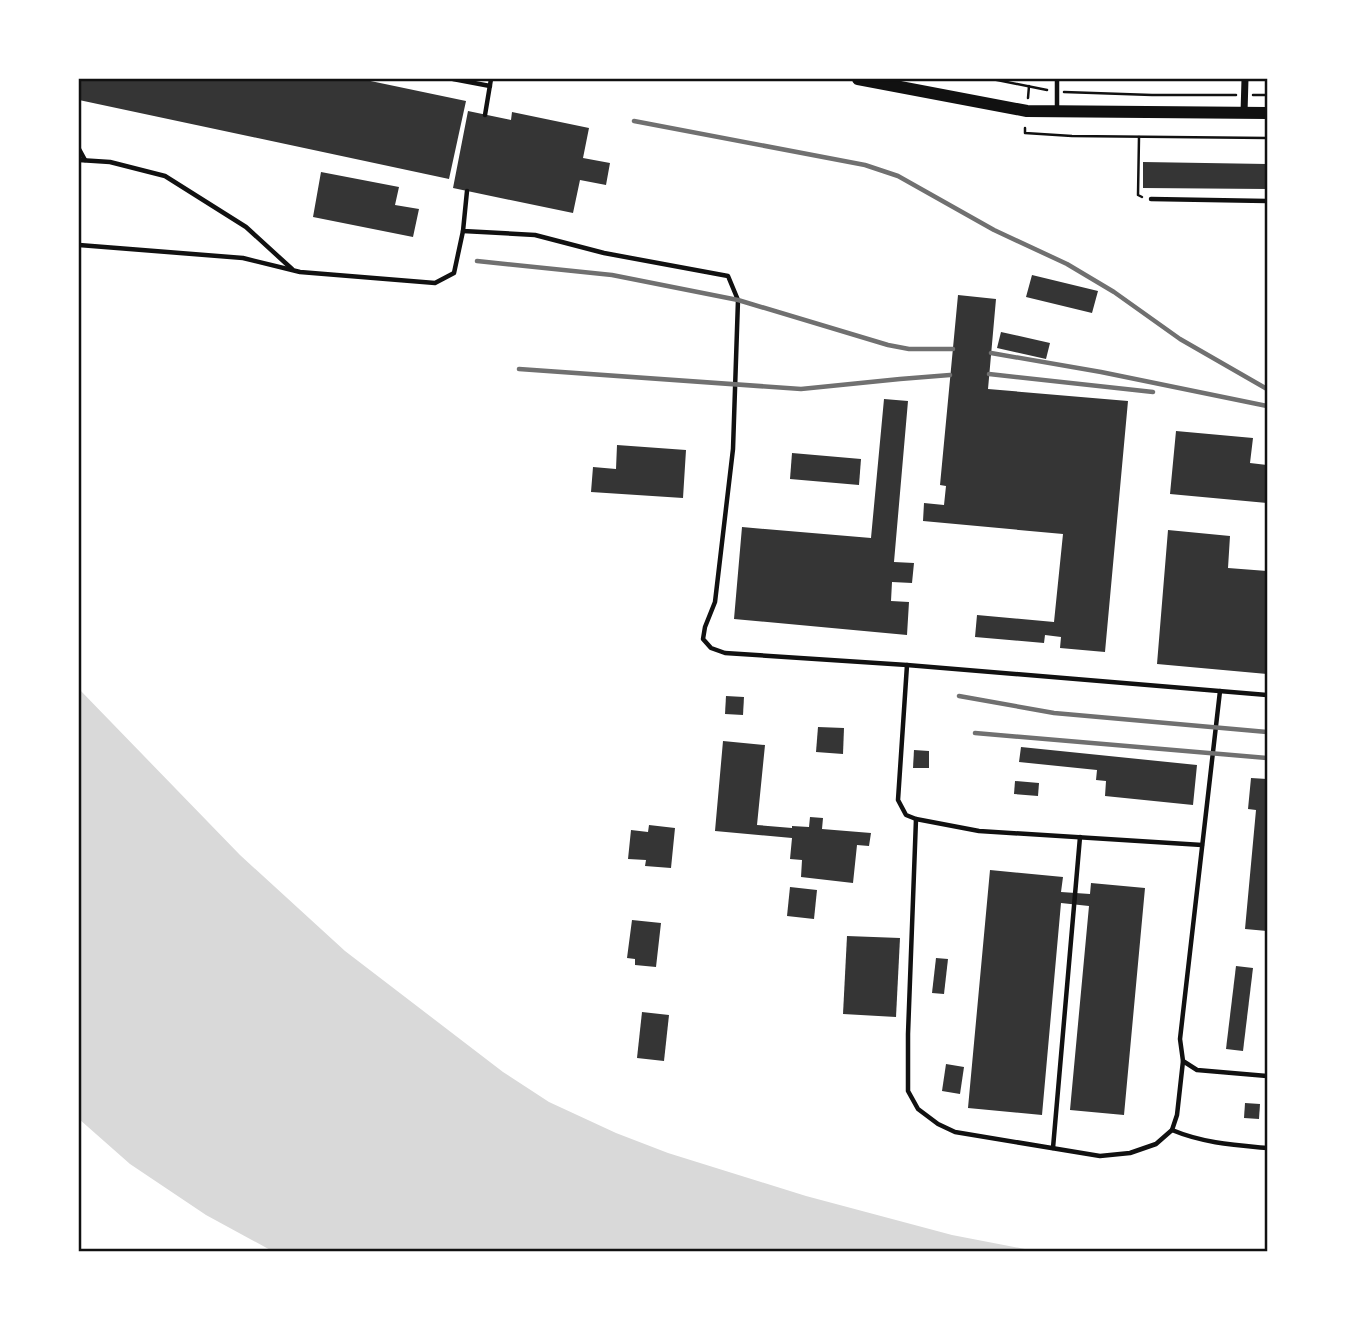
<svg xmlns="http://www.w3.org/2000/svg" width="1346" height="1331" font-family="'Golos Text',sans-serif">
<style>
.water{fill:#d9d9d9}
.building{fill:#353535}
.lines{fill:none;stroke-linecap:round;stroke-linejoin:round}
.path{stroke:#111;stroke-width:2.5}
.service{stroke:#111;stroke-width:4.5}
.minor{stroke:#111;stroke-width:7}
.secondary{stroke:#111;stroke-width:12}
.rail{stroke:#707070;stroke-width:4.5}
.neatline{fill:none;stroke:#111;stroke-width:2.5}
</style>
<rect width="100%" height="100%" fill="#fff"/>
<polygon class="water" points="79,689 240,855 345,951 503,1072 549,1102 616,1133 668,1153 761,1182 806,1196 952,1235 1040,1252 274,1252 206,1215 130,1164 79,1119"/>
<g class="building">
<polygon points="81,79 361,79 466,101 449,179 79,100"/>
<polygon points="468,111 511,120 512,112 589,128 583,158 610,163 606,185 580,180 573,213 453,188"/>
<polygon points="1143,162 1267,164 1267,189 1143,188"/>
<polygon points="321,172 399,187 395,205 419,209 413,237 313,217"/>
<polygon points="1032,275 1098,291 1092,313 1026,297"/>
<polygon points="958,295 996,299 988,389 1128,401 1105,652 1060,648 1061,637 1045,635 1044,643 975,637 977,615 1054,622 1063,534 923,521 924,503 944,505 946,486 940,485"/>
<polygon points="1001,332 1050,343 1046,359 997,348"/>
<polygon points="884,399 908,401 894,562 914,563 912,583 892,582 891,601 909,602 907,635 734,619 742,527 871,538"/>
<polygon points="1176,431 1253,438 1250,463 1267,465 1267,503 1170,494"/>
<polygon points="617,445 686,450 683,498 591,492 593,467 616,469"/>
<polygon points="792,453 861,459 859,485 790,479"/>
<polygon points="1168,530 1230,536 1228,568 1267,571 1267,674 1157,664"/>
<polygon points="726,696 744,697 743,715 725,714"/>
<polygon points="818,727 844,728 843,754 816,752"/>
<polygon points="723,741 765,745 757,825 792,828 792,826 809,827 810,817 823,818 822,829 871,833 869,846 857,845 853,883 801,877 802,860 790,859 792,838 715,831"/>
<polygon points="1021,747 1197,765 1193,805 1105,796 1106,781 1096,780 1097,770 1019,762"/>
<polygon points="914,750 929,751 929,768 913,768"/>
<polygon points="1251,778 1267,779 1267,931 1245,929 1256,810 1248,809"/>
<polygon points="1015,781 1039,783 1038,796 1014,794"/>
<polygon points="649,825 675,828 671,868 645,866 646,860 628,859 631,830 648,832"/>
<polygon points="990,870 1063,877 1061,892 1090,894 1091,883 1145,888 1124,1115 1070,1110 1089,906 1061,903 1042,1115 968,1108"/>
<polygon points="790,887 817,890 814,919 787,916"/>
<polygon points="632,920 661,923 656,967 635,965 635,959 627,958"/>
<polygon points="847,936 900,938 896,1017 843,1014"/>
<polygon points="936,958 948,959 944,994 932,993"/>
<polygon points="1236,966 1253,968 1243,1051 1226,1049"/>
<polygon points="642,1012 669,1015 664,1061 637,1058"/>
<polygon points="946,1064 964,1067 960,1094 942,1091"/>
<polygon points="1245,1103 1260,1104 1259,1119 1244,1118"/>
</g>
<g class="lines">
<g class="path">
<polyline points="992,79 1047,90"/>
<polyline points="1064,92 1152,95 1236,95"/>
<polyline points="1253,95 1267,95"/>
<polyline points="1028,98 1029,86"/>
<polyline points="1025,128 1025,133 1072,136 1267,138"/>
<polyline points="1139,137 1138,195 1142,197"/>
</g>
<g class="service">
<polyline points="453,79 490,86"/>
<polyline points="1057,79 1057,111"/>
<polyline points="485,115 491,79"/>
<polyline points="79,149 85,160"/>
<polyline points="79,160 110,162 165,176 246,227 292,269"/>
<polyline points="467,191 463,231 535,235 604,253 728,276 738,300 733,449 715,602 705,627 703,639 711,648 725,653 907,665 1267,695"/>
<polyline points="1151,199 1267,201"/>
<polyline points="79,245 243,258 300,272 435,283 454,273 463,231"/>
<polyline points="907,665 898,800 906,815 916,819 979,831 1202,845"/>
<polyline points="1220,691 1180,1039 1183,1061 1197,1070 1267,1076"/>
<polyline points="916,819 908,1034 908,1091 918,1109 938,1124 955,1132 1100,1156 1130,1153 1156,1144 1172,1130 1177,1115 1183,1061"/>
<path d="M1172,1130C1203,1143 1234,1145 1267,1148"/>
<polyline points="1053,1148 1080,837"/>
</g>
<polyline class="minor" points="1244,113 1245,79"/>
<polyline class="secondary" points="858,79 1027,111 1267,113"/>
<g class="rail">
<polyline points="634,121 865,165 898,176 994,230 1067,264 1114,292 1180,339 1267,389"/>
<polyline points="477,261 612,275 738,300 888,345 909,349 953,349"/>
<polyline points="991,353 1101,372 1267,406"/>
<polyline points="519,369 801,389 900,379 950,375"/>
<polyline points="989,374 1153,392"/>
<polyline points="959,696 1054,713 1267,732"/>
<polyline points="975,733 1267,758"/>
</g>
</g>
<rect width="1346" height="1331" fill="none" stroke="#ffffff" stroke-width="161"/>
<rect x="80" y="80" width="1186" height="1170" class="neatline"/>
</svg>
